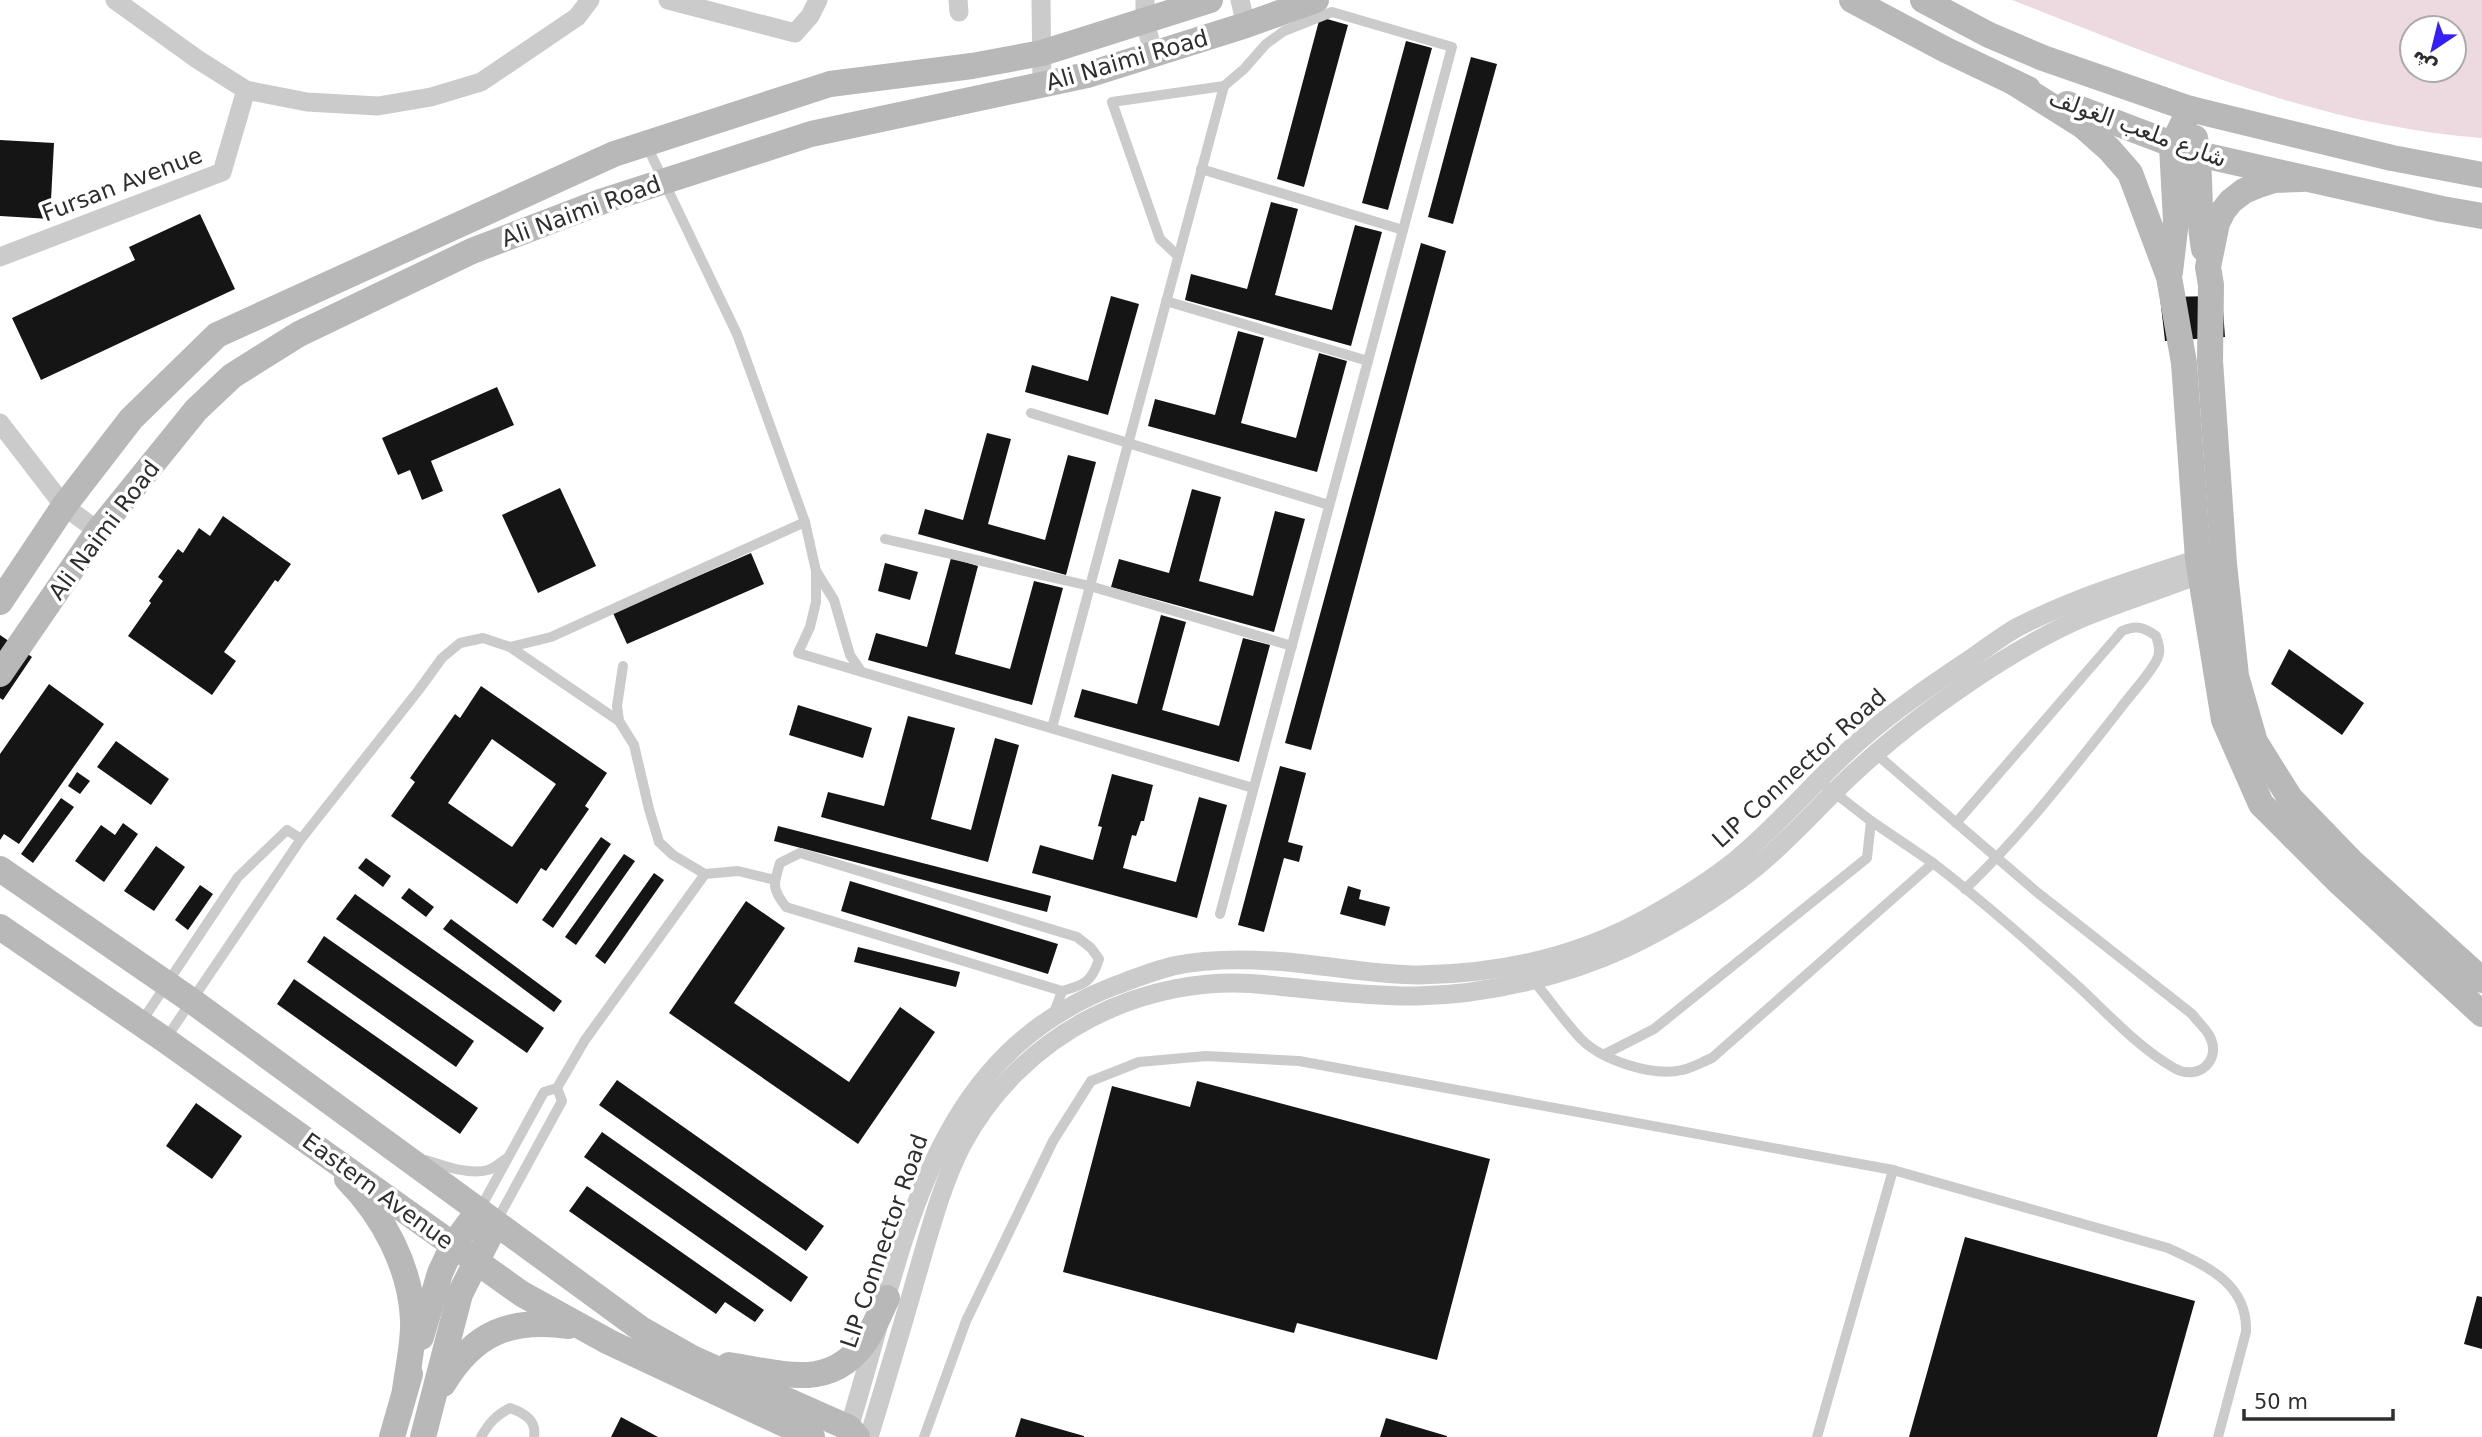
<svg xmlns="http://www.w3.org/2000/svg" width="2482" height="1437" font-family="'DejaVu Sans','Noto Naskh Arabic',sans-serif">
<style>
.green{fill:#eddae1;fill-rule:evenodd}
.building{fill:#151515;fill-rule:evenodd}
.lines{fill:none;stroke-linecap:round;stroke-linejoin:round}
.service{stroke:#cbcbcb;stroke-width:10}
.minor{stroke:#cbcbcb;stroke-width:19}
.secondary{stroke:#b8b8b8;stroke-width:26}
.labels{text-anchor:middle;stroke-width:7;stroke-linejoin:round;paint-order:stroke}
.street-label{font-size:23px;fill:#2e2e2e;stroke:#fff}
</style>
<rect width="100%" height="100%" fill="#fff"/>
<path class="green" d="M2012,0H2482V138C2318,126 2163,59 2012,0ZM2412,28H2454V70H2412Z"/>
<g class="building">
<polygon points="1320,17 1348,25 1304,187 1277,179"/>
<polygon points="1406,41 1432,48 1388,210 1362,203"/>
<polygon points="1471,57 1497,64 1453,224 1428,217"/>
<polygon points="0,140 54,143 50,219 0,216"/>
<polygon points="1271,202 1298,209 1275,295 1332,310 1355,225 1382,232 1351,346 1185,300 1191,274 1247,289"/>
<polygon points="200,214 235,289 41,380 12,318 135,260 129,247"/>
<polygon points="1421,243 1446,251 1311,750 1285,743"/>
<polygon points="1111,296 1139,304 1108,415 1025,392 1032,365 1088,381"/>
<polygon points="2222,296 2225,337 2165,341 2160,297"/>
<polygon points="1238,331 1264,338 1241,423 1296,438 1319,353 1347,361 1317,472 1148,426 1155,399 1215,415"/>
<polygon points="497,387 514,425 431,461 443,491 422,500 410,470 398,475 382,438"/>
<polygon points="987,433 1011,439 988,524 1045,540 1068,455 1096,462 1066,575 918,534 925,509 963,520"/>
<polygon points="560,488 596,566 538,593 502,515"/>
<polygon points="1192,489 1221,497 1199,581 1253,596 1275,511 1305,519 1274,632 1111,587 1119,559 1169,573"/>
<polygon points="223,516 291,564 278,582 275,580 224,652 236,661 212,695 128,636 151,603 149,601 163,581 158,577 178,549 183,553 199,528 210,536"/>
<polygon points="751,553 764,584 627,644 613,613"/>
<polygon points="951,558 978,566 955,654 1010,669 1034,581 1063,588 1032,705 868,660 876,633 927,647"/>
<polygon points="885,563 918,572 910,600 878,591"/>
<polygon points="1161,615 1186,622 1162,710 1219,726 1243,638 1270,645 1239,762 1074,717 1082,689 1137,704"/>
<polygon points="0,635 32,657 3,700 0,698"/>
<polygon points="2289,649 2364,703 2342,735 2271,684"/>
<polygon points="49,684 104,724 19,844 4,834 0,840 0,754"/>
<path d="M481,686L607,773L585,806L589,809L546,871L541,868L517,904L391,816L415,782L410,778L455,714L460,718ZM492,739L556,784L512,847L448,803Z"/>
<polygon points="798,705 872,728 863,758 789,735"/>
<polygon points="908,716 955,728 931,819 971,830 995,738 1019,745 988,862 821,817 828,792 884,806"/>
<polygon points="116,741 169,779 151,805 97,767"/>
<polygon points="1280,766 1306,773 1288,842 1303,846 1299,862 1284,858 1264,932 1238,925"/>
<polygon points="77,772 90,781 80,794 68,786"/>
<polygon points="1112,774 1153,785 1144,821 1141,821 1136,836 1132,835 1123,868 1176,882 1199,797 1227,805 1197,918 1032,873 1040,845 1093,860 1102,827 1098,826"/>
<polygon points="61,798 74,807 33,863 21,854"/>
<polygon points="123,823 138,834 104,882 75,861 101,825 115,835"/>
<polygon points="778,826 1051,896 1047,912 774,841"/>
<polygon points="601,837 611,844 553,928 542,920"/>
<polygon points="156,846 185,867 154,911 124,891"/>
<polygon points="624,854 635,861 576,945 565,937"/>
<polygon points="366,858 391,876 383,887 358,868"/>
<polygon points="654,873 664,880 605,964 595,956"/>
<polygon points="850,881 1058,944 1048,974 841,911"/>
<polygon points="200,885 213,894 188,930 175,920"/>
<polygon points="1348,886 1361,890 1359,899 1390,907 1385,926 1340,914"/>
<polygon points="409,888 434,907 426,917 401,898"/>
<polygon points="355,894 544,1028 527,1053 336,919"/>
<polygon points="746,901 785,928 734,1003 849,1082 900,1007 935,1032 858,1144 669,1013"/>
<polygon points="451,919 562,1001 554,1012 443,929"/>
<polygon points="324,936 474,1041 456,1067 307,962"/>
<polygon points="858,947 960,972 956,987 854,962"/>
<polygon points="294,979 478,1108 460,1134 277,1004"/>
<polygon points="617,1080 824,1226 806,1251 599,1105"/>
<polygon points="1197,1081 1490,1159 1437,1360 1297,1323 1294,1333 1063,1272 1112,1086 1190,1107"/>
<polygon points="196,1103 242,1136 212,1179 166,1146"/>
<polygon points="602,1132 808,1277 791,1302 584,1157"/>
<polygon points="587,1186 764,1310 755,1322 725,1302 716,1314 569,1211"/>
<polygon points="1965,1237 2195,1301 2157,1437 1909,1437"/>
<polygon points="2477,1296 2482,1297 2482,1349 2464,1344"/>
<polygon points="621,1417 658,1437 611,1437"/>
<polygon points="1021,1418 1084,1436 1084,1437 1015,1437"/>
<polygon points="1386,1418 1447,1436 1447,1437 1380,1437"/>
</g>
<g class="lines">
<g class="service">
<polyline points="646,144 737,334 805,522 816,571 816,602 810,627 798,653 1253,788"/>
<polyline points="1201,169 1403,230"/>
<polyline points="1178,256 1160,239 1112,102 1224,86 1244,69 1266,44 1284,31 1332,12 1452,47 1220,914"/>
<polyline points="1166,301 1368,361"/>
<polyline points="1031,413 1329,505"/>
<polyline points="885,539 1090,586 1292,646"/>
<polyline points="816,571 834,600 850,655 861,671"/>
<polyline points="510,647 619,721 634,745 649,809 659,842 673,855 705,874"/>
<polyline points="619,721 617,706 623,666"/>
<polyline points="1052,728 1224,86"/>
<polyline points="1818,780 1871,821 1933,863"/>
<path d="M1956,823L2122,631C2136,625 2144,627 2156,636C2158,642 2161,650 2158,657C2153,671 2129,696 2120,709C2071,771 2022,835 1965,889"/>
<path d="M800,853L1077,937L1091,948L1099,959C1092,982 1084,985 1062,991L786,907C772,889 773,885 780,863Z"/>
<path d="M1533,980C1549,999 1564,1021 1581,1039C1602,1060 1652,1077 1682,1070C1692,1068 1702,1062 1712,1058L1933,863C1984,902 2032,945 2080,988C2109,1015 2139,1048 2174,1068C2198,1082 2223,1060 2209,1035C2205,1028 2197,1021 2192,1014L2038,893L1875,753"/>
<polyline points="1053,1016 1062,991"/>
<polyline points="142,1021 238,877 287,830 301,839"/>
<polyline points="165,1040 301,839 418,691 442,658 460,643 483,638 510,647 551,637 805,522"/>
<polyline points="1605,1054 1654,1029 1867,858 1871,821"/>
<polyline points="557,1088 585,1040 705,874 738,871 775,880"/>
<path d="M426,1160C445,1166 468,1175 488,1170C495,1168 502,1161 507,1158"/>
<path d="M1893,1170L2168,1248C2206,1266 2248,1283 2246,1332L2218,1437"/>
<polyline points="480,1209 544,1092 557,1088 562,1101 496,1222"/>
<path d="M481,1437C489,1423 496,1415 510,1408C524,1413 537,1420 534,1437"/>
<polyline points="924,1437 966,1321 1053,1141 1091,1081 1139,1062 1206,1056 1299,1061 1893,1170 1817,1437"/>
</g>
<g class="minor">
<polyline points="115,0 197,59 246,90 307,102 378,106 431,97 481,82 577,17 590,0"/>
<polyline points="668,0 795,33 810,16 818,0"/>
<polyline points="958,0 959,12"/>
<polyline points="1041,0 1042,85"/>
<polyline points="1145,0 1145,22 1154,55"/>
<polyline points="1240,0 1246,25"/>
<polyline points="0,257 222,172 246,90"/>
<polyline points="0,423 64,506 98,531"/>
<path d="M846,1437C903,1262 919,1061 1114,986C1133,979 1153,971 1173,966C1216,957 1262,959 1305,964C1343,968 1381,975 1419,975C1500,974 1578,957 1649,917C1679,900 1710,881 1737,859C1781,823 1816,779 1858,742C1893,711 1933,684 1972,658C1986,648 2001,637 2016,628C2074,598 2136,579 2198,559L2209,561"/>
<path d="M869,1437C885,1384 901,1331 916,1278C929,1234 941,1186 962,1145C1021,1034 1144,971 1268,985C1317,990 1367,996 1417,996C1486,995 1566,976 1628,947C1673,925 1716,899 1755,868C1791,839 1821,803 1856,771C1885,744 1918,718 1951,695C1990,667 2043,634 2087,616C2128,599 2170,587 2210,570"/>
</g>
<g class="secondary">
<polyline points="1852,0 1946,50 2028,89"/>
<polyline points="1923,0 1989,35 2043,58 2190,109 2392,158 2482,175"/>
<polyline points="2013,82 2083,126 2109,149 2130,173 2169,277 2184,363 2198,559 2224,720 2261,804 2340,883 2482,1014"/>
<polyline points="2067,104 2198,154 2442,209 2482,216"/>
<path d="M2195,138C2202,175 2197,212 2204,249"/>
<polyline points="2302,179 2274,180 2256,186 2244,191 2231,201 2223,211 2217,223 2208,267 2211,285 2210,361 2224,564 2236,676 2255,742 2290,798 2351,861 2482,980"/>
<polyline points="2170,272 2176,221 2172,146 2190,109"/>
<polyline points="0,602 64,506 131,419 217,335 614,154 830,84 972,66 1042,53 1210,0"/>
<polyline points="0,674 98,531 196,410 232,376 299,334 472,251 603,201 811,134 1087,75 1246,25 1316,0"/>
<polyline points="0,869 192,1001 641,1329 694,1359 849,1428 857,1437"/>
<polyline points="0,927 165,1040 522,1294 609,1342 812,1437"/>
<path d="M347,1179C383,1215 411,1268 413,1320C414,1342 408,1367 405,1390"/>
<polyline points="421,1337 440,1273 453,1245 479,1210"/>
<path d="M729,1365C782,1373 833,1393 868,1337C875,1325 881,1311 887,1298"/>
<path d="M443,1384C474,1332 511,1318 569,1326"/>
<polyline points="392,1437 410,1374"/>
<polyline points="423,1437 460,1294 496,1223"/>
</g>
</g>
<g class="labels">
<g class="street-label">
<text transform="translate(1127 60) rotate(-16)" y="8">Ali Naimi Road</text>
<text transform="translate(2138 128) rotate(20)" y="8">شارع ملعب الغولف</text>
<text transform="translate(122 184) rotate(-21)" y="8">Fursan Avenue</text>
<text transform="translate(581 211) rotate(-20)" y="8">Ali Naimi Road</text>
<text transform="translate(104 530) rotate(-53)" y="8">Ali Naimi Road</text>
<text transform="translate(1799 768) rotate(-42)" y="8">LIP Connector Road</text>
<text transform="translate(378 1191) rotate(36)" y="8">Eastern Avenue</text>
<text transform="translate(884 1241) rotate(-71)" y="8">LIP Connector Road</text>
</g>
</g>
<g transform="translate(2433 49) rotate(215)"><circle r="33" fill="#ffffff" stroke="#ababab" stroke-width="2"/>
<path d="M0-5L12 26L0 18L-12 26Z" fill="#351ff6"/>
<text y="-10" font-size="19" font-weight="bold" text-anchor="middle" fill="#2e2e2e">ش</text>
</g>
<path d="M2244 1409v10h149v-10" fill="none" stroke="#2e2e2e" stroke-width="3.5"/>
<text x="2254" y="1409" font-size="21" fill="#2e2e2e" stroke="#ffffff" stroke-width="5" paint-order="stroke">50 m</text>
</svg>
